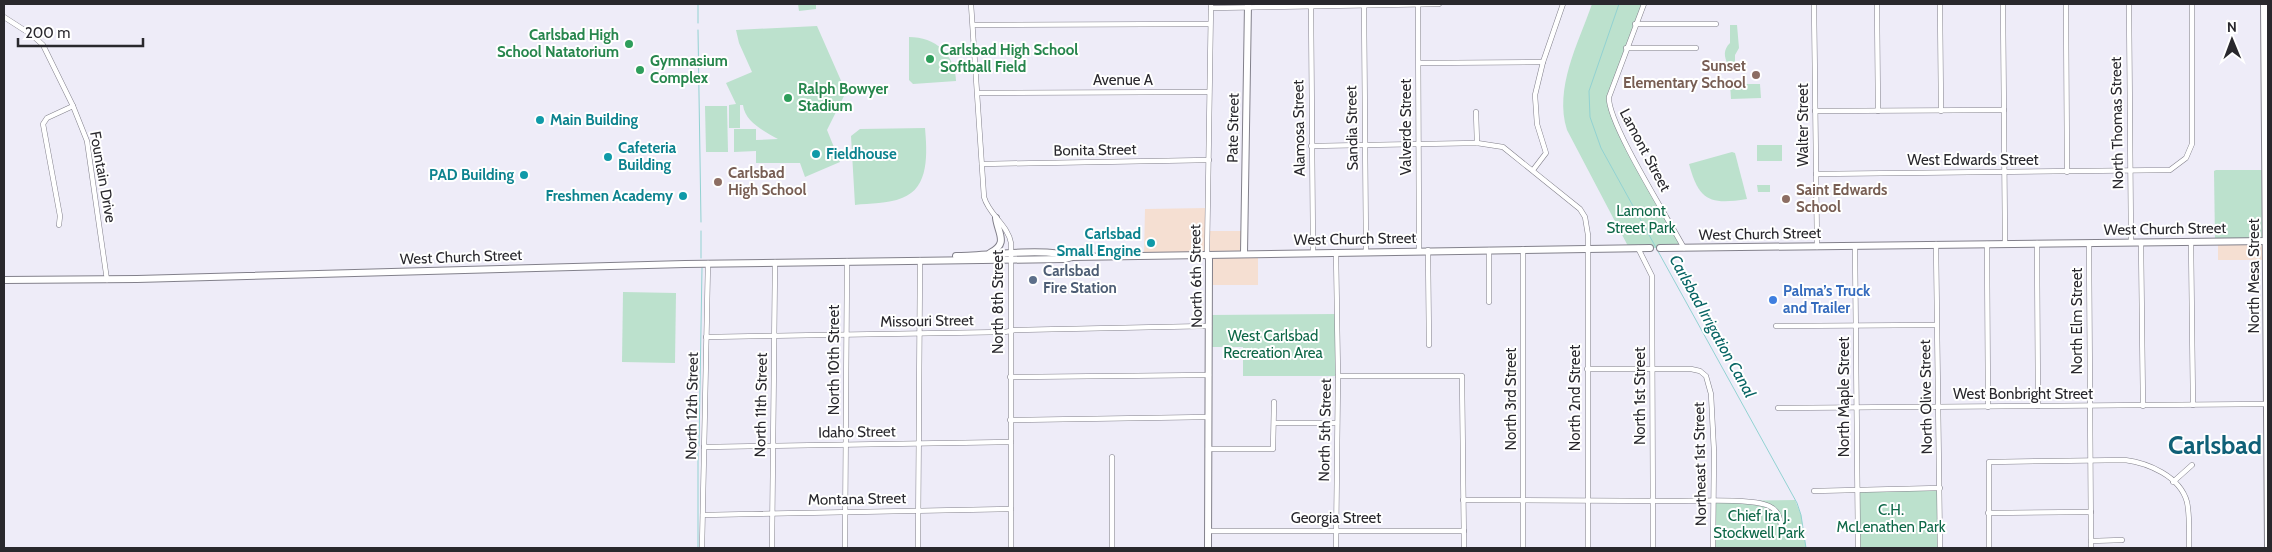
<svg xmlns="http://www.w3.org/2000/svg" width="2272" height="552" font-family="Cabin,sans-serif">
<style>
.commercial{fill:#f5dfd2}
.green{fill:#bce1cd}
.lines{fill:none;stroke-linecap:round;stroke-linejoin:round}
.stream{stroke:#92d2d2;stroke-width:1}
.street-casing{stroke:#82808b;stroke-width:5.5}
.secondary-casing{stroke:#82808b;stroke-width:8}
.street{stroke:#fff;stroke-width:4.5}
.secondary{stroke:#fff;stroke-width:6}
.leisure-dot{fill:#2e9e5b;stroke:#fff;stroke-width:2}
.education-dot{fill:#8d6e63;stroke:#fff;stroke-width:2}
.culture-dot{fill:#0f9aa8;stroke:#fff;stroke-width:2}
.service-dot{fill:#5c6f8a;stroke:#fff;stroke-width:2}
.shop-dot{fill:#3f7fe0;stroke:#fff;stroke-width:2}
.labels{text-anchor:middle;stroke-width:4;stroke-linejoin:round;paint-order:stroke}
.leisure-label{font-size:15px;font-weight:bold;fill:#27864d;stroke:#fff;text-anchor:start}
.education-label{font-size:15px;font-weight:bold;fill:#785e54;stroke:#fff;text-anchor:start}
.street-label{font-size:15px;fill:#29282d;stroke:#fff}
.culture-label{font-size:15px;font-weight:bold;fill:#0d838f;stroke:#fff;text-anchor:start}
.park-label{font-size:15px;fill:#0d6747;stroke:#fff}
.service-label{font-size:15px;font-weight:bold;fill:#4e5e75;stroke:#fff;text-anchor:start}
.shop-label{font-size:15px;font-weight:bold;fill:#366cbe;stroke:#fff;text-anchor:start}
.water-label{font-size:16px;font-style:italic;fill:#096565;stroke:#fff}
.town-label{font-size:25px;font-weight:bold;fill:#106077;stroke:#fff}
</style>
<rect width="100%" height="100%" fill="#eeecf8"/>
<g class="commercial">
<polygon points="1207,208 1207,231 1244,231 1244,253 1258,253 1258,285 1209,285 1207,254 1144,255 1145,209"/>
<polygon points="2218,241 2268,241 2266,260 2218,260"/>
</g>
<g class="green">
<polygon points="798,4 816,4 816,9 799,11"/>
<path d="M1592,4H1644L1609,97L1613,119L1684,248H1629L1567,130C1554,88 1578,44 1592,4Z"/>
<path d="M1730,25H1737L1739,48L1735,55V65H1728C1724,56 1723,50 1730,43Z"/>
<path d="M817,26L846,92L827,130L840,162L805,177L800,163H756V151L734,152V129H756V140L778,139C764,131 745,122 743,105H740V128H729V105L736,104L726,83L752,72L739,43L736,30Z"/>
<path d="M909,37C935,37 955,54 956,81L913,84L909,80Z"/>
<polygon points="1730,84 1760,84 1761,98 1731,99"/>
<polygon points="705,106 727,106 728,152 706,152"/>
<path d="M925,128C927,152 930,188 902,198C888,204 870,203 855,205L851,136L860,129Z"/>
<rect x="1757" y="145" width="25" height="16"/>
<path d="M1732,152L1735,153L1747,199C1710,205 1699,201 1689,164Z"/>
<polygon points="2216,170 2266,170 2266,241 2215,241 2214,171"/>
<polygon points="1757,185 1770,185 1770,192 1758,192"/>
<polygon points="623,292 676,293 675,363 622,362"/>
<polygon points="1336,314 1338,376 1243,376 1243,347 1209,347 1209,315"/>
<polygon points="1940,488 1940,548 1858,548 1857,490"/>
<polygon points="1795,500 1801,515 1806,548 1713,548 1713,501"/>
</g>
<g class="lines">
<g class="stream">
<polyline points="1619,4 1589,91 1590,117 1601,148 1797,503 1801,515 1806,548"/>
<polyline points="698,23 698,4"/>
<polyline points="698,30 701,222"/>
<polyline points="701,231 701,258"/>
<polyline points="699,446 702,268"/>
<polyline points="698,548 698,450"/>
</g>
<g class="street-casing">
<g id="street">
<path d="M971,4L984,197C989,215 1008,225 1011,243V548"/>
<polyline points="1311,4 1313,252"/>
<polyline points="1364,4 1366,252"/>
<polyline points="1418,4 1419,251"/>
<path d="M1644,4L1609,97C1607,122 1669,220 1684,248"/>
<polyline points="1814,4 1817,247"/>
<polyline points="1877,4 1878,111"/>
<polyline points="1940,4 1941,111"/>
<polyline points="2003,4 2005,243"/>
<polyline points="2066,4 2067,172"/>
<polyline points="2129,4 2131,242"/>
<polyline points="1211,8 1439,4"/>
<polyline points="4,17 32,35 43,45 73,106 87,141 107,280"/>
<polyline points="1635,24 1716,24"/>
<polyline points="973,25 1210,24"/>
<polyline points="1626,48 1696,48"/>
<polyline points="1419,63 1543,62"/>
<polyline points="978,93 1209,92"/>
<polyline points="1815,111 2004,110"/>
<polyline points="1476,112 1477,143"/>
<polyline points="1311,146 1477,143 1503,147 1580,209 1585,217 1588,235 1588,548"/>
<polyline points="982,164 1209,160"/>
<polyline points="1533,170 1546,153 1537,124 1535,95 1543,62 1563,4"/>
<polyline points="1816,174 2170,170 2186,158 2192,144 2192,4"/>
<polyline points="59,225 60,216 43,124 47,118 73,106"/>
<polyline points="2191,241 2193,405"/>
<polyline points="2141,242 2143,406"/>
<polyline points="2037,243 2038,406"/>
<polyline points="2089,243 2091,548"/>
<polyline points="1936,244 1940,548"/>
<polyline points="1987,244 1988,407"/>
<polyline points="1855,246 1858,548"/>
<polyline points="1638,248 1652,276 1653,548"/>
<polyline points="1428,250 1429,345"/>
<polyline points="1336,252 1338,376 1336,548"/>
<polyline points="1207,254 1211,4"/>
<polyline points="1489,302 1489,250"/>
<polyline points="1776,326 1936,325"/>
<polyline points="706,337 1005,332 1015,330 1209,326"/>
<polyline points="1587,369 1691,369 1700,371 1706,376 1711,394 1714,452 1713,548"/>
<polyline points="1338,376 1462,376 1464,548"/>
<polyline points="1010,377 1209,375"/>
<polyline points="1778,408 2268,404"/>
<polyline points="1010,420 1208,417"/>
<polyline points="1275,423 1337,423"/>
<polyline points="704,447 1011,442"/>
<polyline points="1208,449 1273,449 1274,402"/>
<polyline points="2173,482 2192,465"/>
<polyline points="1814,491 1940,488"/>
<path d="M1463,500C1534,500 1604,501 1674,501C1695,501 1752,498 1769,506C1780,511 1781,521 1781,532"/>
<polyline points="1988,513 2091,512"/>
<polyline points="703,515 1011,509"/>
<polyline points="1208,531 1464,531"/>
<polyline points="2091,541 2122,540"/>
<polyline points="702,548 708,263"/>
<polyline points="772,548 775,262"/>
<polyline points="845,548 847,261"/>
<polyline points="918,548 920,260"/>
<polyline points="1112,548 1112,457"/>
<polyline points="1523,548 1523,249"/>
<path d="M1989,548V462L2125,460C2148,463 2180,476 2187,502C2190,516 2189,533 2189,548"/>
</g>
</g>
<g class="secondary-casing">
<g id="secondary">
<polyline points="2264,4 2268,548"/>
<polyline points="1660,248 2268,241"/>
<path d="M990,253C1009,243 998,234 996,218"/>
<polyline points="1244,253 1248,4"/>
<polyline points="1207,254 1209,259 1208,548"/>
<path d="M956,256C984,256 1048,247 1072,257"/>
<polyline points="4,280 137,279 685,264 1065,259 1072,257 1650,248"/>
</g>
</g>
<use href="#street" class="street"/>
<use href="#secondary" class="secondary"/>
</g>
<g class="leisure-dot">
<circle cx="629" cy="44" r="5"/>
<circle cx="930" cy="59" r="5"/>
<circle cx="640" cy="70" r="5"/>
<circle cx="788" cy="98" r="5"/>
</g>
<g class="education-dot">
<circle cx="1756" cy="75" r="5"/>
<circle cx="718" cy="182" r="5"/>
<circle cx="1786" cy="199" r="5"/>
</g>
<g class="culture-dot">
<circle cx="540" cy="120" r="5"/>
<circle cx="816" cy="154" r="5"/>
<circle cx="608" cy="157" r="5"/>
<circle cx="524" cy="175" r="5"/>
<circle cx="683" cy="196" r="5"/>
<circle cx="1151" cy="243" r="5"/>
</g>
<circle class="service-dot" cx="1033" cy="280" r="5"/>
<circle class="shop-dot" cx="1773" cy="300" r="5"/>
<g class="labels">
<g class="leisure-label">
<text x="619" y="40" text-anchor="end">Carlsbad High<tspan x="619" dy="17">School Natatorium</tspan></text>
<text x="940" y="55">Carlsbad High School<tspan x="940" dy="17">Softball Field</tspan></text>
<text x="650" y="66">Gymnasium<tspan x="650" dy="17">Complex</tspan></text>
<text x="798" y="94">Ralph Bowyer<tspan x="798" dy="17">Stadium</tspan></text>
</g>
<g class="education-label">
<text x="1746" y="71" text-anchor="end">Sunset<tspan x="1746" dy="17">Elementary School</tspan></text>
<text x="728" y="178">Carlsbad<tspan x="728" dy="17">High School</tspan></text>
<text x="1796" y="195">Saint Edwards<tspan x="1796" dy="17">School</tspan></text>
</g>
<g class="street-label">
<text x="1123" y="85">Avenue A</text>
<text transform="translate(2117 123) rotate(-91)" y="5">North Thomas Street</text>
<text transform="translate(1803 125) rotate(-90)" y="5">Walter Street</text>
<text transform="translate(1406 127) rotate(-90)" y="5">Valverde Street</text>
<text transform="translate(1233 128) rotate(-89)" y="5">Pate Street</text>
<text transform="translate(1299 128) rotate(-91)" y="5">Alamosa Street</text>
<text transform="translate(1352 128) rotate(-91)" y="5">Sandia Street</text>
<text transform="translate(1095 150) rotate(-1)" y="5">Bonita Street</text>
<text transform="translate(1645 150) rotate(62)" y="5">Lamont Street</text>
<text x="1973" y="165">West Edwards Street</text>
<text transform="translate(103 177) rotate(80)" y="5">Fountain Drive</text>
<text transform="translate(2165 229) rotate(-1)" y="5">West Church Street</text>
<text transform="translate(1760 234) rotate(-1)" y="5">West Church Street</text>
<text transform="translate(1355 239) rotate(-1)" y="5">West Church Street</text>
<text transform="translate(461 257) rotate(-2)" y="5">West Church Street</text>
<text transform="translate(1196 276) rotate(-91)" y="5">North 6th Street</text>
<text transform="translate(2254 276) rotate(-90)" y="5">North Mesa Street</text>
<text transform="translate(998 302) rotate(-90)" y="5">North 8th Street</text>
<text transform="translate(927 321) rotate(-1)" y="5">Missouri Street</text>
<text transform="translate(2077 321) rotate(-90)" y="5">North Elm Street</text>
<text transform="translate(834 360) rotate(-90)" y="5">North 10th Street</text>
<text x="2023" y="399">West Bonbright Street</text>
<text transform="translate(1640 396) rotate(-90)" y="5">North 1st Street</text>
<text transform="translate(1844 397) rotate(-90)" y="5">North Maple Street</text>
<text transform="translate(1926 397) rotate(-91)" y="5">North Olive Street</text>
<text transform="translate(1575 398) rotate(-90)" y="5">North 2nd Street</text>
<text transform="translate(1511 399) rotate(-90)" y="5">North 3rd Street</text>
<text transform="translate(761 405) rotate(-89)" y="5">North 11th Street</text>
<text transform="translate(692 406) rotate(-89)" y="5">North 12th Street</text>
<text transform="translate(1325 430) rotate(-89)" y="5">North 5th Street</text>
<text transform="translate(857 432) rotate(-1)" y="5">Idaho Street</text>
<text transform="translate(1700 464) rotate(-91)" y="5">Northeast 1st Street</text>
<text transform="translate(857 499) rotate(-1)" y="5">Montana Street</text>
<text x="1336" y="523">Georgia Street</text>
</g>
<g class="culture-label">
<text x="550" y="125">Main Building</text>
<text x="618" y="153">Cafeteria<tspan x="618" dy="17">Building</tspan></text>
<text x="826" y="159">Fieldhouse</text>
<text x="514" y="180" text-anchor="end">PAD Building</text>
<text x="673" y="201" text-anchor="end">Freshmen Academy</text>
<text x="1141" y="239" text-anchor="end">Carlsbad<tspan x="1141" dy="17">Small Engine</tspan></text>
</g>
<g class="park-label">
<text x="1641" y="216">Lamont<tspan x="1641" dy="17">Street Park</tspan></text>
<text x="1273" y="341">West Carlsbad<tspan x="1273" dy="17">Recreation Area</tspan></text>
<text x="1891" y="515">C.H.<tspan x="1891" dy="17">McLenathen Park</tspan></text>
<text x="1759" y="521">Chief Ira J.<tspan x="1759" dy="17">Stockwell Park</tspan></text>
</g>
<g class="service-label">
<text x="1043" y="276">Carlsbad<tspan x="1043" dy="17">Fire Station</tspan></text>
</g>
<g class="shop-label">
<text x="1783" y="296">Palma’s Truck<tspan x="1783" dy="17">and Trailer</tspan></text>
</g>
<g class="water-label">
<text transform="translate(1713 326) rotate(61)" y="6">Carlsbad Irrigation Canal</text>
</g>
<g class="town-label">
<text x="2215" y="454">Carlsbad</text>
</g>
</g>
<rect width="2272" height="552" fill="none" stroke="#29282d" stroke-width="10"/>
<g transform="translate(2232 40) rotate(359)" stroke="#ffffff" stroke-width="4" paint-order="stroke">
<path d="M0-4L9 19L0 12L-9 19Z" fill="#29282d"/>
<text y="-8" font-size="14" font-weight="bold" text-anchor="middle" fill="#29282d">N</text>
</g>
<path d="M18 38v8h125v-8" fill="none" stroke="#29282d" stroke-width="2.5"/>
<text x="25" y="38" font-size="15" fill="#29282d" stroke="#ffffff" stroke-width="4" paint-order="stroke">200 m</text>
</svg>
